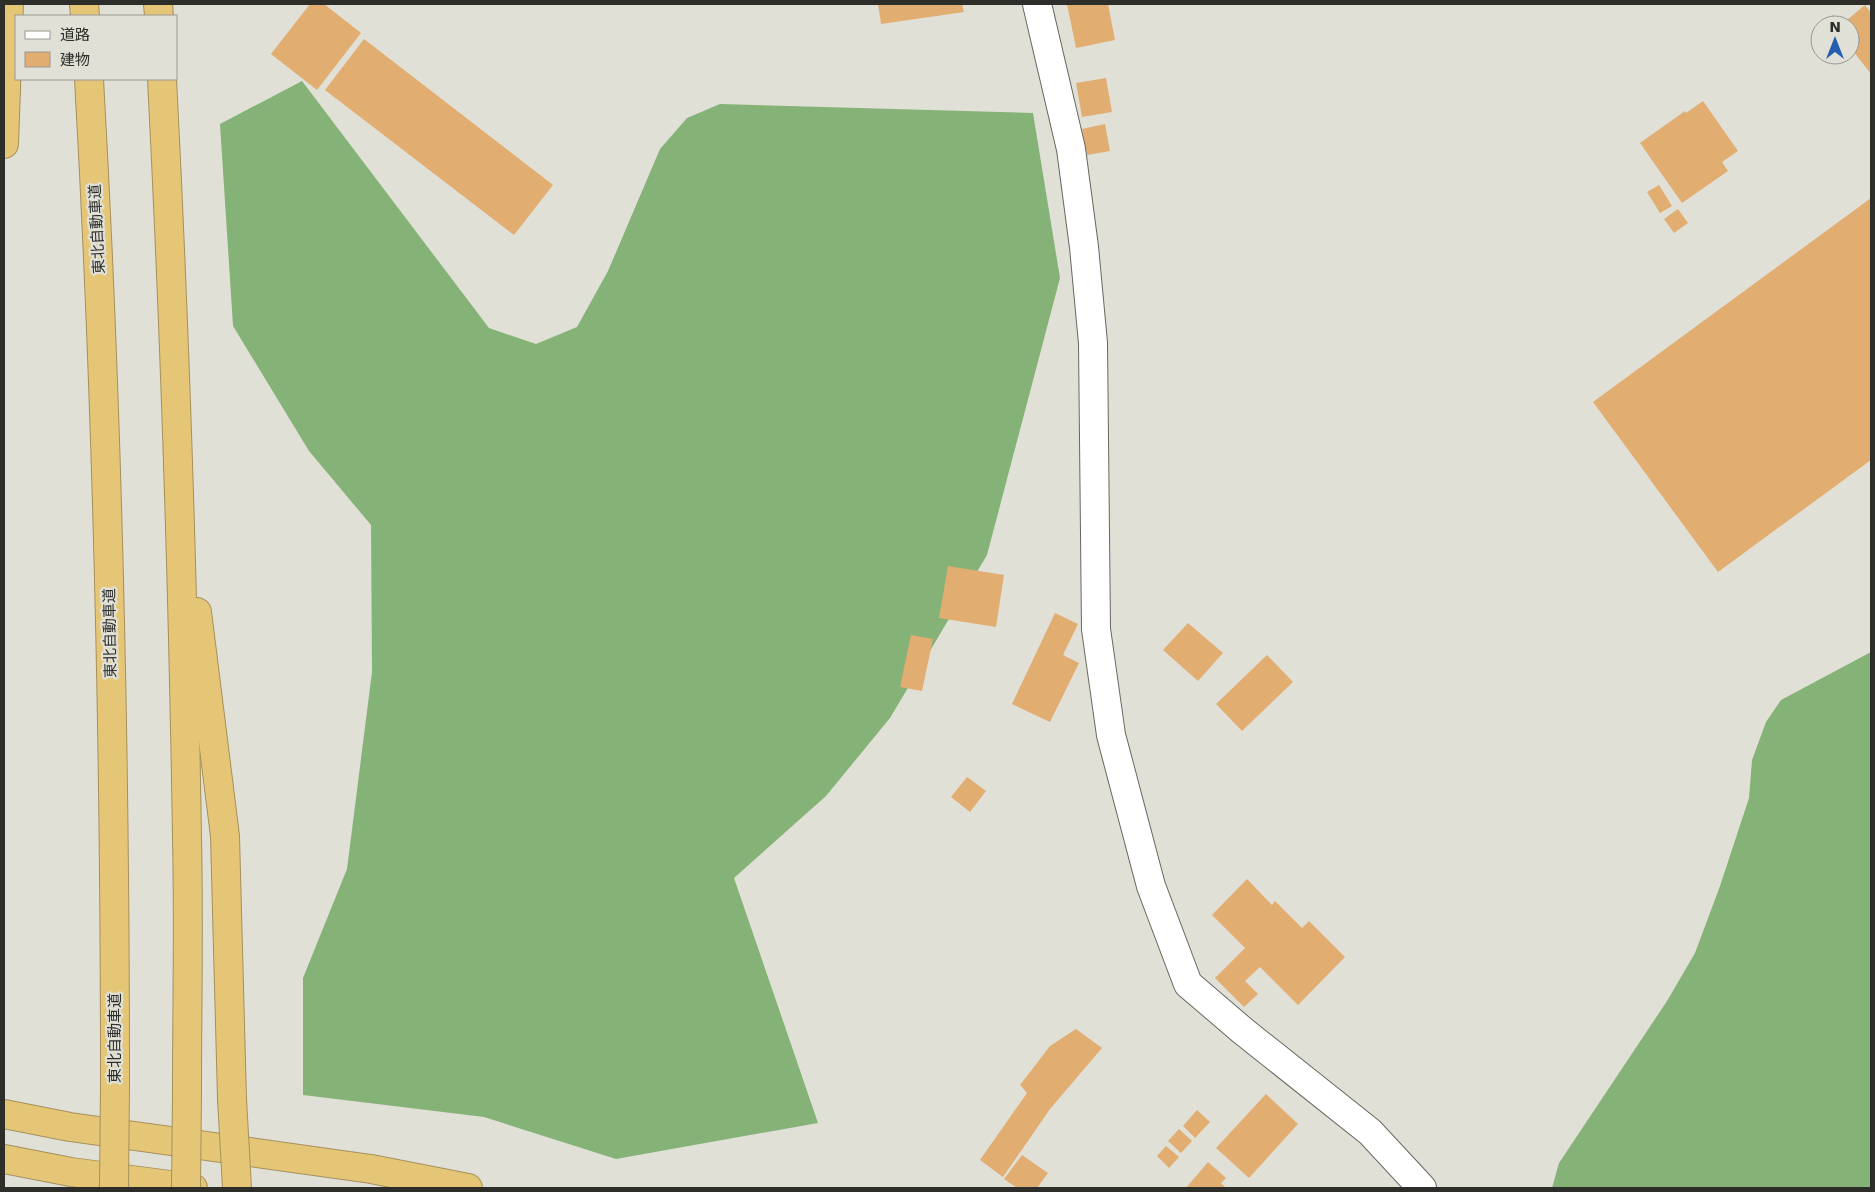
<svg xmlns="http://www.w3.org/2000/svg" width="1875" height="1192" font-family="'DejaVu Sans','Noto Sans JP',sans-serif">
<style>
.forest{fill:#85b377}
.building{fill:#e1ad71}
.lines{fill:none;stroke-linecap:round;stroke-linejoin:round}
.minor-casing{stroke:#68675f;stroke-width:30}
.motorway-casing{stroke:#a5905c;stroke-width:30}
.minor{stroke:#fff;stroke-width:28}
.motorway{stroke:#e5c677;stroke-width:28}
.motorway-bridge-casing{stroke:#a5905c;stroke-width:30;stroke-linecap:butt}
.motorway-bridge{stroke:#e5c677;stroke-width:28}
.labels{text-anchor:middle;stroke-width:4.5;stroke-linejoin:round;paint-order:stroke}
.street-label{font-size:15px;fill:#2d2d2a;stroke:#e1e0d7}
</style>
<rect width="100%" height="100%" fill="#e1e0d7"/>
<g class="forest">
<polygon points="302,81 489,328 536,344 577,327 608,271 660,149 687,118 720,104 1033,113 1060,278 987,555 890,718 826,796 734,878 818,1123 616,1159 484,1117 303,1095 303,978 347,869 372,672 371,525 309,451 233,326 220,124"/>
<polygon points="1871,652 1871,1188 1552,1188 1559,1163 1667,1001 1695,953 1720,886 1749,798 1752,760 1766,722 1781,700"/>
</g>
<g class="building">
<polygon points="310,4 324,4 361,33 317,90 271,54"/>
<polygon points="878,4 962,4 964,12 881,24"/>
<polygon points="1067,4 1108,4 1115,40 1076,48"/>
<polygon points="1865,5 1871,13 1871,74 1850,47 1850,25 1820,25 1833,15 1841,25"/>
<polygon points="364,39 553,185 514,235 325,90"/>
<polygon points="1106,78 1112,112 1082,117 1076,83"/>
<polygon points="1703,101 1738,151 1722,162 1728,171 1682,203 1640,143 1685,111 1686,113"/>
<polygon points="1105,124 1110,151 1087,155 1082,129"/>
<polygon points="1659,185 1672,206 1660,213 1647,192"/>
<polygon points="1871,198 1871,460 1718,572 1593,402"/>
<polygon points="1678,209 1688,223 1674,233 1664,219"/>
<polygon points="948,566 1004,575 996,627 939,618"/>
<polygon points="1055,613 1078,624 1063,655 1079,663 1050,722 1012,704"/>
<polygon points="1188,623 1223,653 1198,681 1163,650"/>
<polygon points="911,635 933,639 922,691 900,687"/>
<polygon points="1267,655 1293,682 1242,731 1216,704"/>
<polygon points="967,777 986,791 970,812 951,797"/>
<polygon points="1247,879 1272,905 1275,901 1302,928 1309,921 1345,957 1298,1005 1260,967 1245,981 1258,994 1244,1007 1215,978 1245,948 1212,915"/>
<polygon points="1076,1029 1102,1048 1050,1109 1003,1177 980,1160 1027,1093 1020,1085 1050,1046"/>
<polygon points="1266,1094 1298,1124 1249,1178 1216,1148"/>
<polygon points="1197,1110 1210,1122 1195,1138 1183,1126"/>
<polygon points="1179,1129 1192,1141 1181,1153 1168,1141"/>
<polygon points="1166,1146 1179,1157 1169,1168 1157,1156"/>
<polygon points="1022,1155 1048,1173 1037,1188 1017,1188 1004,1179"/>
<polygon points="1208,1162 1226,1178 1221,1183 1225,1187 1186,1188"/>
</g>
<g class="lines">
<g class="minor-casing">
<polyline id="minor" points="1037,4 1071,149 1084,247 1093,343 1096,629 1111,735 1151,886 1188,984 1243,1031 1370,1132 1422,1188"/>
</g>
<g class="motorway-casing">
<g id="motorway">
<polyline points="84,4 85,16"/>
<polyline points="158,4 159,16"/>
<path d="M89,79C108,414 115,749 115,1084"/>
<path d="M162,79C175,332 183,585 187,838C189,923 187,1009 187,1093"/>
<polyline points="4,144 9,4"/>
<polyline points="197,612 225,836 232,1099"/>
<polyline points="4,1114 70,1127 371,1169 468,1188"/>
<polyline points="4,1159 71,1172 193,1188"/>
</g>
</g>
<use href="#minor" class="minor"/>
<use href="#motorway" class="motorway"/>
<g class="motorway-bridge-casing">
<g id="motorway-bridge">
<polyline points="232,1099 237,1188"/>
<polyline points="114,1188 115,1084"/>
<polyline points="186,1188 187,1093"/>
</g>
</g>
<use href="#motorway-bridge" class="motorway-bridge"/>
</g>
<g class="labels">
<g class="street-label">
<text transform="translate(97 229) rotate(-93)" y="5">東北自動車道</text>
<text transform="translate(110 633) rotate(-91)" y="5">東北自動車道</text>
<text transform="translate(115 1038) rotate(-90)" y="5">東北自動車道</text>
</g>
</g>
<rect width="1875" height="1192" fill="none" stroke="#2d2d2a" stroke-width="10"/>
<rect x="15" y="15" width="162" height="65" fill="#e1e0d7" stroke="#999892"/>
<rect x="25" y="31" width="25" height="8" fill="#ffffff" stroke="#999892"/>
<text x="60" y="40" font-size="15" fill="#2d2d2a">道路</text>
<rect x="25" y="52" width="25" height="15" fill="#e1ad71" stroke="#999892"/>
<text x="60" y="65" font-size="15" fill="#2d2d2a">建物</text>
<g transform="translate(1835 40)"><circle r="24" fill="#e1e0d7" stroke="#999892"/>
<path d="M0-4L9 19L0 12L-9 19Z" fill="#235eb0"/>
<text y="-8" font-size="14" font-weight="bold" text-anchor="middle" fill="#2d2d2a">N</text>
</g>
</svg>
